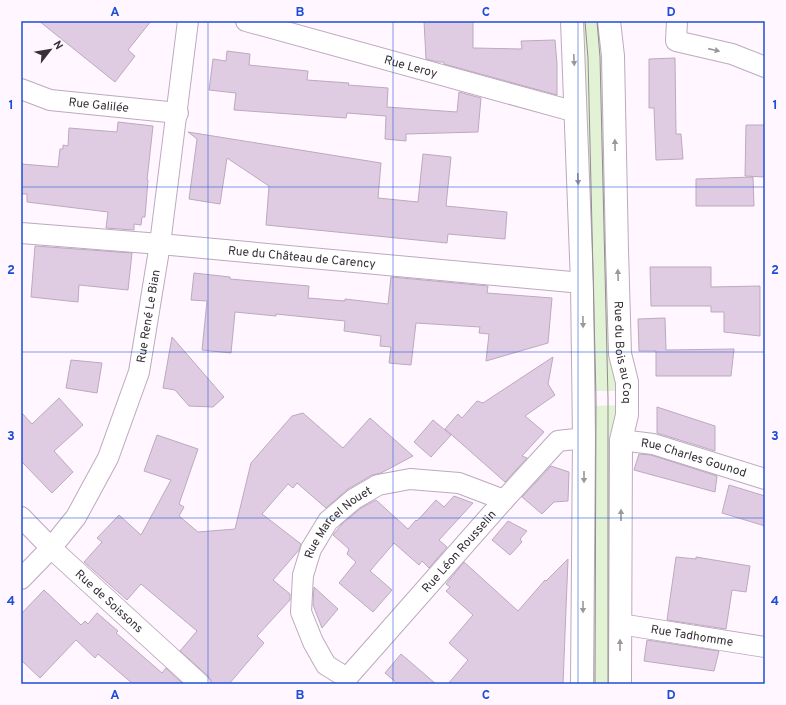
<svg xmlns="http://www.w3.org/2000/svg" width="786" height="705" font-family="Overpass,sans-serif">
<style>
.green{fill:#e1f2d5}
.building{fill:#e0cce2;stroke:#bda9bf}
.lines{fill:none;stroke-linecap:round;stroke-linejoin:round}
.minor-casing{stroke:#bda9be;stroke-width:22}
.secondary-casing{stroke:#bda9be;stroke-width:24}
.minor{stroke:#fff;stroke-width:20}
.secondary{stroke:#fff;stroke-width:22}
.tram{stroke:#938b93;stroke-width:1}
.oneway{fill:#9b979b}
.grid{fill:none;stroke:#1d4ed8;stroke-width:1;stroke-opacity:0.55}
.labels{text-anchor:middle;stroke-width:3;stroke-linejoin:round;paint-order:stroke}
.street-label{font-size:12px;fill:#372f37;stroke:#fff6ff}
.neatline{fill:none;stroke:#1d4ed8;stroke-width:1.5}
.grid-label{font-size:13px;text-anchor:middle;font-weight:bold;fill:#1d4ed8}
</style>
<rect width="100%" height="100%" fill="#fff6ff"/>
<g class="green">
<polygon points="580,21 603,21 621,391 592,391"/>
<polygon points="621,405 615,684 590,684 591,406"/>
</g>
<g class="building">
<polygon points="39,21 151,21 128,50 135,56 115,82"/>
<polygon points="424,21 473,21 473,48 522,49 521,41 555,40 557,64 557,95 444,64 444,62 438,62 426,59"/>
<polygon points="227,51 250,54 249,65 308,71 307,80 349,83 348,85 388,88 387,107 457,112 459,92 481,98 478,132 406,134 406,141 385,139 386,116 347,113 346,118 234,110 236,93 209,90 213,59 226,61"/>
<polygon points="675,58 676,134 681,134 683,159 656,160 654,108 649,108 649,59"/>
<polygon points="118,122 153,126 147,180 148,180 145,217 142,217 141,225 134,224 134,230 106,228 108,212 27,202 27,194 21,194 21,164 58,167 60,149 63,149 63,145 68,146 69,128 117,132"/>
<polygon points="746,125 765,125 765,177 745,176"/>
<polygon points="188,132 381,163 378,198 418,202 423,154 451,157 446,206 507,212 505,239 448,234 447,243 266,225 269,186 227,158 220,204 189,199 197,139"/>
<polygon points="753,177 754,206 696,206 696,179"/>
<polygon points="35,246 132,253 128,290 79,285 78,302 31,297"/>
<polygon points="650,267 711,267 711,287 760,286 760,336 724,332 724,312 711,312 711,306 651,306"/>
<polygon points="194,273 230,277 230,279 309,286 308,298 345,301 345,299 388,304 391,277 488,286 487,293 552,298 548,343 486,361 489,334 479,333 480,327 416,323 411,365 389,363 391,347 380,346 381,336 344,331 345,321 276,314 276,316 235,312 231,353 202,350 207,301 191,300"/>
<polygon points="665,318 666,350 734,349 731,376 656,376 656,351 639,351 638,319"/>
<polygon points="172,337 224,397 213,407 189,406 175,390 163,388"/>
<polygon points="553,357 548,384 555,395 525,416 544,432 522,456 527,458 505,482 445,429 458,414 462,418 477,401 483,403"/>
<polygon points="71,360 102,363 97,393 66,388"/>
<polygon points="59,398 83,425 54,451 73,472 52,493 21,461 21,412 32,424"/>
<polygon points="657,407 715,426 715,451 657,433"/>
<polygon points="303,413 343,448 370,418 413,456 381,473 372,475 348,489 326,508 297,483 293,488 288,484 262,514 301,544 299,550 273,580 290,594 290,600 257,636 264,643 229,684 211,684 211,680 208,676 180,651 197,631 141,584 127,600 84,562 102,542 97,538 119,515 141,535 171,480 144,471 157,435 198,449 179,504 184,507 179,516 198,532 235,529 251,463 292,416"/>
<polygon points="433,420 451,435 431,457 414,442"/>
<polygon points="639,454 651,455 717,476 715,492 634,470"/>
<polygon points="551,466 569,472 568,501 554,502 542,514 522,497"/>
<polygon points="729,485 765,496 765,526 722,513"/>
<polygon points="454,496 473,503 439,540 447,547 429,568 422,561 419,565 394,543 370,571 392,590 373,612 339,583 356,562 347,554 349,549 333,535 342,524 361,508 376,500 408,529 416,520 417,521 436,500 444,507"/>
<polygon points="508,521 527,531 520,539 522,542 510,555 492,540"/>
<polygon points="676,557 696,559 696,557 750,566 746,592 732,590 726,629 667,620"/>
<polygon points="568,559 563,684 448,684 468,660 449,643 473,615 446,591 450,587 446,584 464,562 518,611 545,580 546,581"/>
<polygon points="314,587 338,609 322,628 313,605"/>
<polygon points="44,590 81,625 85,621 88,624 97,613 118,631 116,633 162,673 166,668 183,684 133,684 98,654 95,658 76,640 40,678 21,660 21,614"/>
<polygon points="647,640 719,651 714,671 644,661"/>
<polygon points="401,654 436,684 398,684 385,673"/>
</g>
<g class="lines">
<g class="minor-casing">
<g id="minor">
<path id="s1" d="M246,21L576,112"/>
<polyline points="677,21 676,41 732,54 765,67"/>
<path id="s2" d="M21,89L50,100L178,113"/>
<path id="s3" d="M21,233L160,244L582,283"/>
<path id="s4" d="M621,440L653,444L765,479"/>
<path id="s5" d="M21,517L51,548L200,684"/>
<path id="s6" d="M21,579L51,548L76,517L108,458L139,372L160,244L188,21"/>
<path id="s7" d="M620,624L765,647"/>
<path id="s8" d="M347,678L326,665L313,642L301,612L303,575L311,549L328,521L354,499L378,485L410,479L459,483L504,500"/>
<path id="s9" d="M347,684V678L504,500L558,441L584,438"/>
</g>
</g>
<g class="secondary-casing">
<g id="secondary">
<polyline points="572,21 582,283 584,438 582,684"/>
<path id="s10" d="M609,21L613,56L617,250L620,354L627,382V415L621,440L620,684"/>
</g>
</g>
<use href="#minor" class="minor"/>
<use href="#secondary" class="secondary"/>
<g class="tram">
<polyline points="585,21 588,58 596,399 595,684"/>
<polyline points="597,21 600,57 608,399 608,684"/>
</g>
</g>
<defs><path id="oneway-solid" d="M-6-.8H1V-3.2L6.5 0L1 3.2V.8H-6Z"/></defs>
<g class="oneway">
<use href="#oneway-solid" transform="translate(714 50) rotate(13)"/>
<use href="#oneway-solid" transform="translate(574 60) rotate(87)"/>
<use href="#oneway-solid" transform="translate(615 145) rotate(-91)"/>
<use href="#oneway-solid" transform="translate(578 179) rotate(88)"/>
<use href="#oneway-solid" transform="translate(618 275) rotate(-92)"/>
<use href="#oneway-solid" transform="translate(583 322) rotate(89)"/>
<use href="#oneway-solid" transform="translate(584 477) rotate(90)"/>
<use href="#oneway-solid" transform="translate(621 515) rotate(-90)"/>
<use href="#oneway-solid" transform="translate(583 607) rotate(90)"/>
<use href="#oneway-solid" transform="translate(620 645) rotate(-90)"/>
</g>
<path class="grid" d="M208,21V684M393,21V684M578,21V684M21,187H765M21,352H765M21,518H765"/>
<g class="labels">
<g class="street-label">
<text dy="4" stroke="none"><textPath href="#s1" startOffset="171">Rue Leroy</textPath></text>
<text dy="4" stroke="none"><textPath href="#s2" startOffset="80">Rue Galilée</textPath></text>
<text dy="4" stroke="none"><textPath href="#s3" startOffset="282">Rue du Château de Carency</textPath></text>
<text dy="4" stroke="none"><textPath href="#s6" startOffset="298">Rue René Le Bian</textPath></text>
<text dy="4" stroke="none"><textPath href="#s10" startOffset="332">Rue du Bois au Coq</textPath></text>
<text dy="4" stroke="none"><textPath href="#s4" startOffset="75">Rue Charles Gounod</textPath></text>
<text dy="4" stroke="none"><textPath href="#s8" startOffset="186">Rue Marcel Nouet</textPath></text>
<text dy="4" stroke="none"><textPath href="#s9" startOffset="175">Rue Léon Rousselin</textPath></text>
<text dy="4" stroke="none"><textPath href="#s5" startOffset="122">Rue de Soissons</textPath></text>
<text dy="4" stroke="none"><textPath href="#s7" startOffset="73">Rue Tadhomme</textPath></text>
</g>
</g>
<rect width="786" height="705" fill="none" stroke="#fff6ff" stroke-width="44"/>
<g transform="translate(50 50) rotate(59)" stroke="#fff6ff" stroke-width="3" paint-order="stroke">
<path d="M0-3L7 15L0 10L-7 15Z" fill="#372f37"/>
<text y="-6" font-size="11" font-weight="bold" text-anchor="middle" fill="#372f37">N</text>
</g>
<rect x="22" y="22" width="742" height="661" class="neatline"/>
<g class="grid-label">
<text x="115" y="16">A</text>
<text x="300" y="16">B</text>
<text x="486" y="16">C</text>
<text x="671" y="16">D</text>
<text x="11" y="109">1</text>
<text x="775" y="109">1</text>
<text x="11" y="274">2</text>
<text x="775" y="274">2</text>
<text x="11" y="440">3</text>
<text x="775" y="440">3</text>
<text x="11" y="605">4</text>
<text x="775" y="605">4</text>
<text x="115" y="699">A</text>
<text x="300" y="699">B</text>
<text x="486" y="699">C</text>
<text x="671" y="699">D</text>
</g>
</svg>
